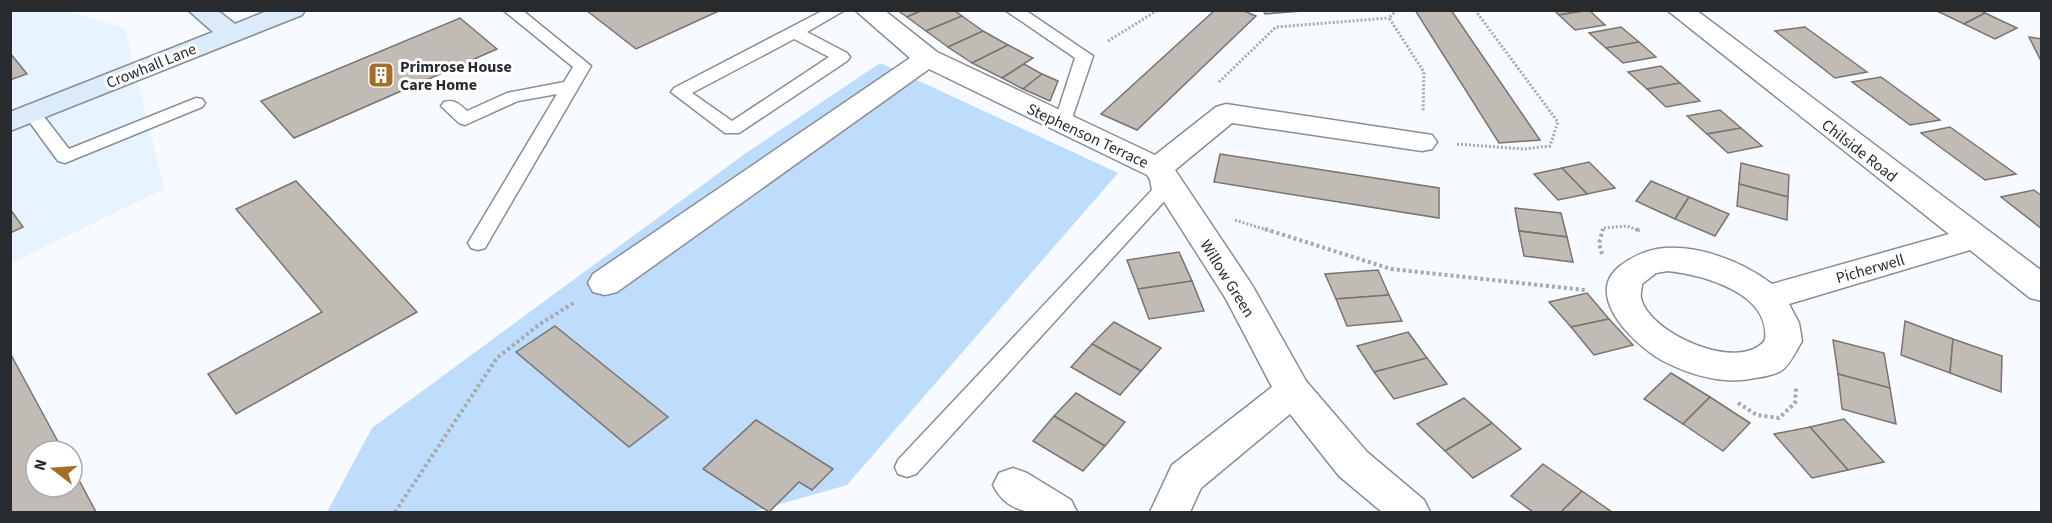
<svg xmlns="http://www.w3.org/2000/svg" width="2052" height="523" font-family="'Source Sans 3',sans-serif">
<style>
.built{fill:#e7f3ff}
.green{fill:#beddfc}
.building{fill:#c0bbb5;stroke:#7a746f;stroke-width:1.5}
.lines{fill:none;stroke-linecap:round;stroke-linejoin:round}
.lane-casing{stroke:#898e94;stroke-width:3}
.street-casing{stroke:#898e94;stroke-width:3}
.secondary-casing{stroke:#898e94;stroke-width:3}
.path-far1{stroke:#a6a9ad;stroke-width:3;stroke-dasharray:2 2;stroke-linecap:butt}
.path{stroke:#a6a9ad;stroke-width:4;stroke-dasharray:3 3;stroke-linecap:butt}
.lane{fill:#fff;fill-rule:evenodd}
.street{fill:#fff;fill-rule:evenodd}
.secondary{fill:#dbebfa;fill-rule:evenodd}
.labels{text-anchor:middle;stroke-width:6;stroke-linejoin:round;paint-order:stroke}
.street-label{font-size:16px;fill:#282b2d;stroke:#fff}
.poi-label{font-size:16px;font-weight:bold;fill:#282b2d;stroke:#fff;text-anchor:start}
</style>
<rect width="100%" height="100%" fill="#f7fbff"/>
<polygon class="built" points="11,11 65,11 125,28 164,189 11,263"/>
<polygon class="green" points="880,63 1118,173 847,485 752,512 327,512 372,428 746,153"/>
<g class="building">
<polygon points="586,10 721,10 636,49"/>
<polygon points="897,10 923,10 907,17"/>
<polygon points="923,10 954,10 962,16 926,31 907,17"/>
<polygon points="1215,10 1242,10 1256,16 1137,130 1101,114"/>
<polygon points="1263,10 1315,10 1265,14"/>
<polygon points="1415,10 1451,10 1540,140 1499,143"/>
<polygon points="1554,10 1588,10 1559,15"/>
<polygon points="1589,10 1605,25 1575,30 1559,15"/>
<polygon points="1935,10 1979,10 1985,13 1964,24"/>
<polygon points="1985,13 2017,28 1995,39 1964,24"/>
<polygon points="962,16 983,31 948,47 926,31"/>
<polygon points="460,18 497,49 294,138 261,101"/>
<polygon points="1621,27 1639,42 1606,48 1589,33"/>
<polygon points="1805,27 1867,72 1835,78 1775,31"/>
<polygon points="983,31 1008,45 972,63 948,47"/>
<polygon points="2029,37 2042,39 2042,61 2041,61"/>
<polygon points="1639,42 1656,57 1623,63 1606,48"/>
<polygon points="1008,45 1033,58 1002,78 972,63"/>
<polygon points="10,53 27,74 10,80"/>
<polygon points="1024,64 1042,74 1023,89 1002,78"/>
<polygon points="1661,66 1680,83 1647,89 1628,72"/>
<polygon points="1042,74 1058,81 1050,101 1023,89"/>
<polygon points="1881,77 1940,120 1910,125 1852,82"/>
<polygon points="1680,83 1700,101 1666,107 1647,89"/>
<polygon points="1720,110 1741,128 1707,134 1687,116"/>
<polygon points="1950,127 2016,174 1985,180 1921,133"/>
<polygon points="1741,128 1762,146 1728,153 1707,134"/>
<polygon points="1220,154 1439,188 1439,218 1214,182"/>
<polygon points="1589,162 1615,188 1587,194 1562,168"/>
<polygon points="1741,163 1789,175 1788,197 1739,184"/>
<polygon points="1562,168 1587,194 1558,200 1534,174"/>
<polygon points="296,181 417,312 236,414 208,374 322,312 236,209"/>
<polygon points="1651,181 1689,197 1675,219 1636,201"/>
<polygon points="1739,184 1788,197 1787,220 1737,206"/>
<polygon points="2034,190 2042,196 2042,229 2001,197"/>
<polygon points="1689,197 1729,214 1715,236 1675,219"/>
<polygon points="1515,208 1561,213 1567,237 1519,231"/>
<polygon points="10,209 23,227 10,233"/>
<polygon points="1519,231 1567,237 1573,262 1524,256"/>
<polygon points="1179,252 1192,281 1138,289 1127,260"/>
<polygon points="1378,270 1389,295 1336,299 1325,274"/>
<polygon points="1192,281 1204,311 1149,319 1138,289"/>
<polygon points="1587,293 1609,319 1571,327 1549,302"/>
<polygon points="1389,295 1402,321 1347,326 1336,299"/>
<polygon points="1609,319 1633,345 1594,355 1571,327"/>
<polygon points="1905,321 1953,339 1950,373 1901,355"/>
<polygon points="1114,322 1161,348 1141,371 1092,344"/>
<polygon points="555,326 668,417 629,447 516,352"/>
<polygon points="1408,332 1427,358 1374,372 1357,346"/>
<polygon points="1953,339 2002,356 2001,392 1950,373"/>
<polygon points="1833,340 1884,353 1890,388 1838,374"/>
<polygon points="1092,344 1141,371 1120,395 1071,367"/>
<polygon points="10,353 63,451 36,451 36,487 72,487 72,467 96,512 10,512"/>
<polygon points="1427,358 1447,384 1394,399 1374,372"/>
<polygon points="1671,373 1710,397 1683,424 1644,399"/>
<polygon points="1838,374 1890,388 1896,424 1842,409"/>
<polygon points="1076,393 1125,422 1105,446 1054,416"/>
<polygon points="1710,397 1750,423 1723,451 1683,424"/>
<polygon points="1464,398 1492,423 1445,451 1417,424"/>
<polygon points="1054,416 1105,446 1083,471 1033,441"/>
<polygon points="1844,419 1884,462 1848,470 1810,427"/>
<polygon points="756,420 833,469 812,490 799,482 769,512 703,469"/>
<polygon points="1492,423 1521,449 1473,478 1445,451"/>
<polygon points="1810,427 1848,470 1812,478 1774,434"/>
<polygon points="1543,464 1582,491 1561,512 1533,512 1511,496"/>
<polygon points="1582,491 1612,512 1561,512"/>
</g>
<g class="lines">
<g class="lane-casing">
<g id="lane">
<path d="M503,10H522L591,66L485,248L478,250L471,248L468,243L557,94L518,101L465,125L459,123L441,106L444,102C454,99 459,104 467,111L507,93L564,82L573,67Z"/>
<path d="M824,10H845L807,32L847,53L850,57L847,61L739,133H725L671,92L674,88ZM794,39L829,57L732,121L692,93Z"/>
<polygon points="1005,10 1025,10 1093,56 1069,127 1057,127 1054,123 1075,58"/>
<polygon points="196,98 202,99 205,103 202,107 65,163 58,161 23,113 26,109 38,109 69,149"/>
<polygon points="1158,162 1165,164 1172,191 1169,196 916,474 907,477 898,474 895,467 898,460 1152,190 1148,168 1151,164"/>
</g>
</g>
<g class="street-casing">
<g id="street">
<polygon points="855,10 884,10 937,52 1155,155 1216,107 1226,104 1432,135 1437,142 1432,149 1422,151 1232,123 1175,170 1252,285 1306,381 1367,452 1424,500 1430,512 1382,512 1339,476 1290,414 1201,488 1190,512 1150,512 1172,465 1272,387 1226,299 1147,175 929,69 617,292 605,295 593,292 588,283 593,274 910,58"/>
<path d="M1667,10H1696L2042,271V301L2030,298L1970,250L1789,304L1799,323L1802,341C1796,351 1790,365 1781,371C1773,375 1763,377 1755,378C1725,385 1694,376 1667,363C1638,349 1581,296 1620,266C1632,257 1642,252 1657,249C1695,243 1742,261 1772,284L1949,234ZM1668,271C1704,275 1771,293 1765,340C1740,374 1648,333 1641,298C1640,294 1642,288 1642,284L1656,273Z"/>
<path d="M1013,468L1027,473L1071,500L1077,512C1044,512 1010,520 993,485L999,473Z"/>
</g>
</g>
<g class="secondary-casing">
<polygon id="secondary" points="188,10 217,10 235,24 269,10 305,10 302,15 10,131 10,112 213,32"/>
</g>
<g class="path-far1">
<polyline points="1397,10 1389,18 1424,72 1423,112"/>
<polyline points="1108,41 1158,10"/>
<polyline points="1219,82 1276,27 1389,18"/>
<polyline points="1457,144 1524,149 1550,146 1558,122 1475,10"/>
<polyline points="1235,220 1270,231"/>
<polyline points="1602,231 1603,228 1627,226 1640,231"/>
</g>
<g class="path">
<polyline points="1265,229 1391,269 1585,290"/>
<polyline points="1636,229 1640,231"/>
<polyline points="1602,254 1599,243 1603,229"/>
<polyline points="1738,403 1757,415 1779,418 1795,403 1796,388"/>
<polyline points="395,512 497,358 540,324 575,302"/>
</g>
<use href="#lane" class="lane"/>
<use href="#street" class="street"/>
<use href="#secondary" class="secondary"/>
</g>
<defs>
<g id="building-square" transform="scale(1.35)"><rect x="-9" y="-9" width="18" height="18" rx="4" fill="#a46e29" stroke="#fff"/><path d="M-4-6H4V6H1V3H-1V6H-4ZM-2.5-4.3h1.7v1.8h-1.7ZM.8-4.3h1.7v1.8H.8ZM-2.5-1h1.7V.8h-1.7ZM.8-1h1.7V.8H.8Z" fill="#fff"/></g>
</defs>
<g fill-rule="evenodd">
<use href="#building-square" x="381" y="75"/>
</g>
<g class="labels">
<g class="street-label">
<text transform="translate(151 65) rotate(-22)" y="6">Crowhall Lane</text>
<text transform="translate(1088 135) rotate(25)" y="6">Stephenson Terrace</text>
<text transform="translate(1860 150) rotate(38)" y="6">Chilside Road</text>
<text transform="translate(1870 268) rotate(-16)" y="6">Picherwell</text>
<text transform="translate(1228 278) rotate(58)" y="6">Willow Green</text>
</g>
<g class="poi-label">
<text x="400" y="72">Primrose House<tspan x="400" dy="18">Care Home</tspan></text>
</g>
</g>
<rect width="2052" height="523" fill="none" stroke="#282b2d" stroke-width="24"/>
<g transform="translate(54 469) rotate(287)"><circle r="28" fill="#ffffff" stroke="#a9aaab" stroke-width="1.5"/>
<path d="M0-4.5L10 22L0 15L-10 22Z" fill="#a46e29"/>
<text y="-9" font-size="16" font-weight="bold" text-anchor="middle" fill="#282b2d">N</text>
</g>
</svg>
